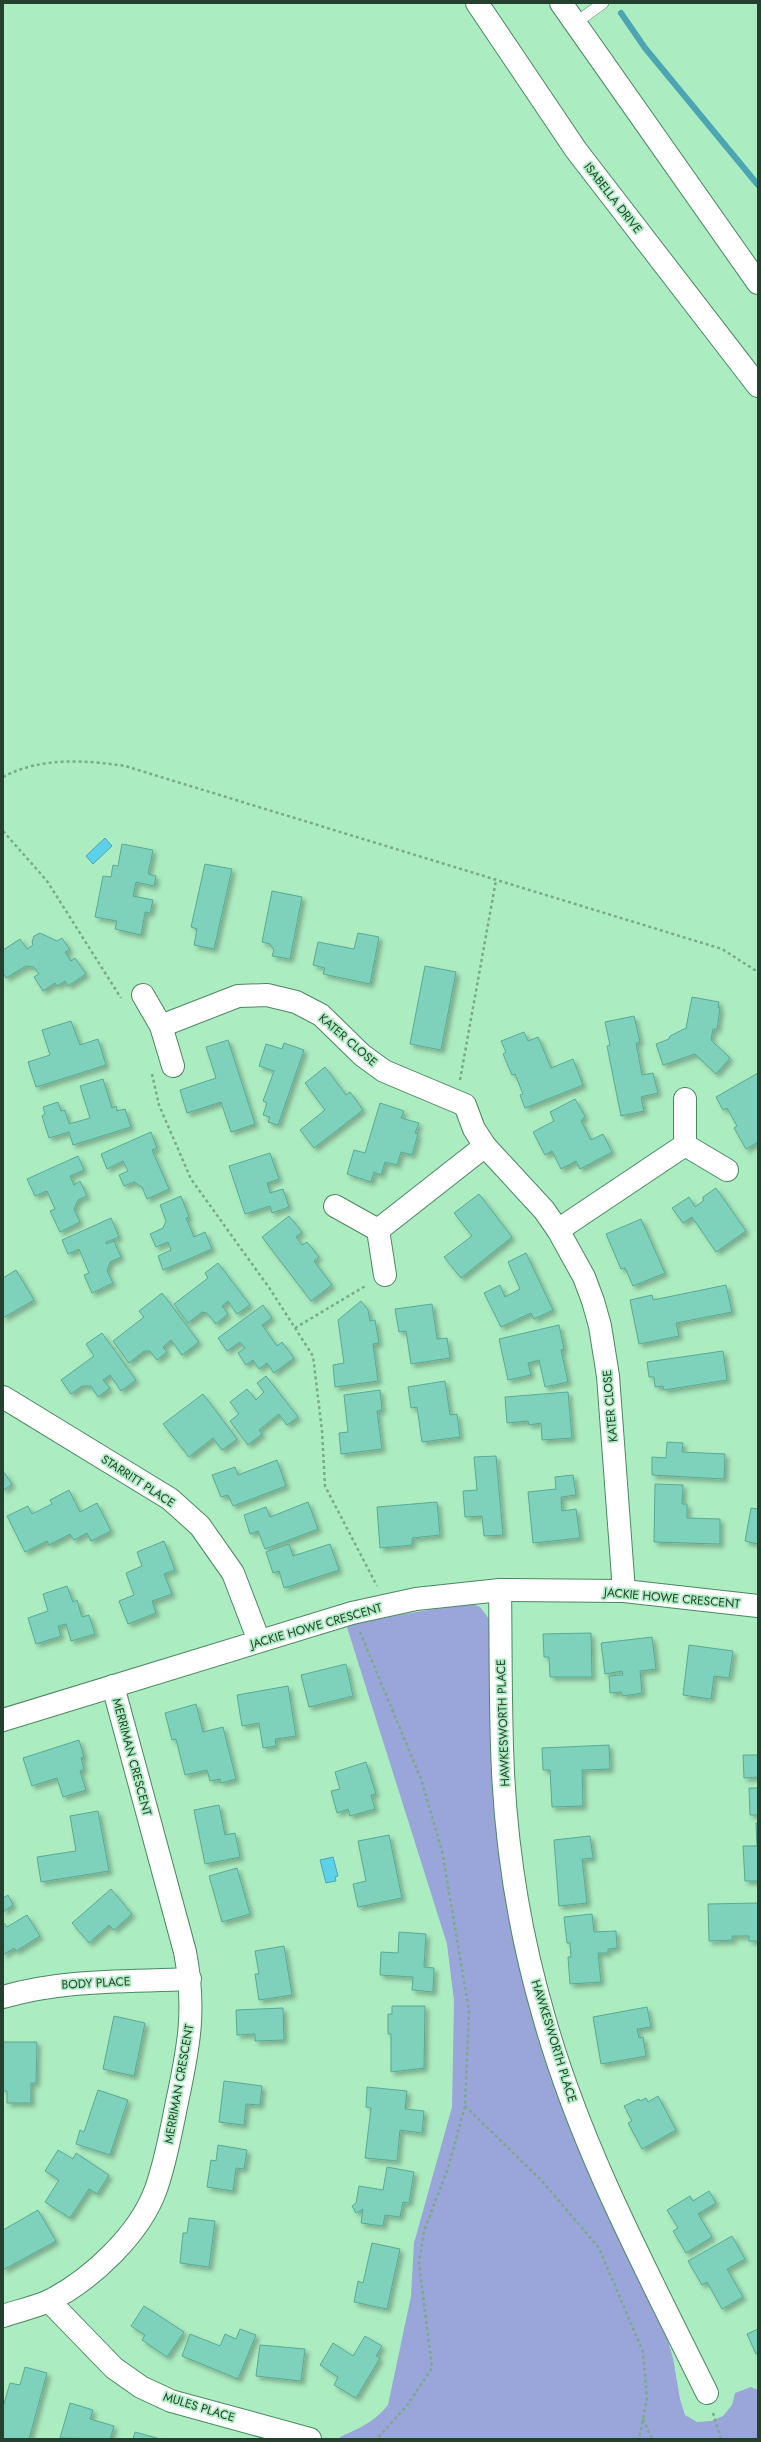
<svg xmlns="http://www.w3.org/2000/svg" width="761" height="2442" font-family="Jost,sans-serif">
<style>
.green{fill:#9aa6d9}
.water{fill:#5dd0ea;stroke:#4ca5b2}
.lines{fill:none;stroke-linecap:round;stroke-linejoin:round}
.stream{stroke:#4ca5b2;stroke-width:6}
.building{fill:#7ed1bb;stroke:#58ab96;filter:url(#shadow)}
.service-casing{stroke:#4b8862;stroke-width:12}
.minor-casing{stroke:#4b8862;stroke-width:24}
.tertiary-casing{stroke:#4b8862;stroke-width:24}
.primary-casing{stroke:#4b8862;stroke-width:24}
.path{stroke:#79aa89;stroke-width:2.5;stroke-dasharray:3 3;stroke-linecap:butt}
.service{stroke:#fff;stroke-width:11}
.minor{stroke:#fff;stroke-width:22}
.tertiary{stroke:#fff;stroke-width:22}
.primary{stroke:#fff;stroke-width:22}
.labels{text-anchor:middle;stroke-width:3.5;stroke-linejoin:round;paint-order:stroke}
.street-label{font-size:12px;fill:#26402f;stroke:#acecc1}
</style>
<defs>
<filter id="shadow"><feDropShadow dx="3.5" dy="3.5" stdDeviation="2" flood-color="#0004"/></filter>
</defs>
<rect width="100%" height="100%" fill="#acecc1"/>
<path class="green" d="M470,1603L480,1607L492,1623L517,1951L555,2087L605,2207L663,2325L673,2358L680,2399L685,2415L697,2422L711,2421L723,2416L732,2405L735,2393L751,2387L758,2390V2439H340V2437C360,2428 374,2422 388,2405L411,2296L414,2243L452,2107L454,2001L447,1944L346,1624Z"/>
<g class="water">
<polygon points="105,838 112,846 93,864 86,856"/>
<polygon points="333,1857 338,1876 335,1877 336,1881 326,1883 320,1860"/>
</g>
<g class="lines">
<polyline class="stream" points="621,13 645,48 758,185"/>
</g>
<g class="building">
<polygon points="122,844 153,850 148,874 156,876 154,886 136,882 133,896 153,900 150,913 145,912 141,935 115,929 117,921 95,917 103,876 111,877 113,865 118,866"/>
<polygon points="205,864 232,869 214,949 194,945 197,929 191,927"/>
<polygon points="272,891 302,897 290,959 272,956 274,950 270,944 262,942"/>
<polygon points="40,933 57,941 62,938 70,950 65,952 71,961 75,958 86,974 68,986 65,981 57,986 55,983 43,991 34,977 39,974 34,967 26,966 6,978 3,973 3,950 20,939 27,949 33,945 32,942 34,936"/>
<polygon points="358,933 379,937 370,984 323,974 325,968 313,965 318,942 354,949"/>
<polygon points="425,966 456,972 441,1050 410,1044"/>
<polygon points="692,997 719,1002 718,1007 720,1008 717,1029 713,1029 711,1040 730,1058 716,1074 695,1054 663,1065 656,1044 669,1039 670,1036 686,1028"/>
<polygon points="634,1016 640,1042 636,1043 642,1075 653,1073 658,1093 641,1097 644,1111 621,1116 607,1046 610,1045 605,1022"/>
<polygon points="71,1021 80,1045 98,1039 106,1065 36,1087 28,1062 50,1055 42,1030"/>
<polygon points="524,1032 528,1041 538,1037 551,1068 573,1059 583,1085 525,1108 520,1095 523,1094 515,1074 512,1075 503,1054 506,1052 501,1041"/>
<polygon points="228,1040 255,1124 231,1132 221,1102 187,1113 180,1090 216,1078 206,1047"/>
<polygon points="284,1043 304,1050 278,1125 268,1122 270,1117 263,1115 267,1103 263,1101 274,1071 259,1066 266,1044 282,1049"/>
<polygon points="325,1067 346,1095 350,1092 363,1110 314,1148 300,1130 325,1110 305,1083"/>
<polygon points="758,1073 758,1142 746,1149 734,1128 737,1126 727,1108 723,1110 716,1097"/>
<polygon points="103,1079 112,1108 116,1106 117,1111 125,1109 131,1127 73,1145 69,1132 49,1138 42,1116 45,1114 43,1107 58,1102 61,1111 65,1110 69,1124 90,1118 80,1086"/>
<polygon points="575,1099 585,1116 581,1121 591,1140 603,1134 612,1152 580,1169 576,1161 561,1169 552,1151 545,1155 533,1132 554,1121 550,1112"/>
<polygon points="380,1103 404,1111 401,1118 419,1123 415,1133 418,1134 412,1155 401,1152 397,1165 385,1162 381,1175 374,1172 371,1182 347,1174 354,1150 365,1153"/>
<polygon points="151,1132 157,1148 152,1150 169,1189 147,1199 142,1187 134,1182 124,1186 119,1175 128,1171 123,1161 107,1169 101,1154"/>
<polygon points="270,1153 279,1179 267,1183 270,1193 283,1189 289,1207 272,1213 270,1206 245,1214 229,1166"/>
<polygon points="78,1156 84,1170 70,1176 74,1185 80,1181 87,1196 78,1200 74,1209 80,1222 60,1232 50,1211 55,1209 47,1191 35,1196 27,1179"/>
<polygon points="716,1188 746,1231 716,1252 692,1217 683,1223 672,1208 689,1197 695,1207 703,1201 703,1197"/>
<polygon points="479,1194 512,1237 461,1278 444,1257 472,1236 454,1213"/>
<polygon points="181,1196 189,1217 186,1218 194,1237 205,1232 212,1249 163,1270 158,1256 171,1250 168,1242 156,1247 150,1234 163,1228 166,1221 160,1205"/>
<polygon points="289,1216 302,1232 296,1237 302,1245 307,1242 319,1257 314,1261 332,1285 311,1301 262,1237"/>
<polygon points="111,1218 119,1237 106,1242 106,1244 114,1241 121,1257 110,1262 107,1271 113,1283 92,1293 84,1275 89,1273 79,1249 68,1254 62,1240"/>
<polygon points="641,1219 665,1273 633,1286 625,1268 621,1269 606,1234"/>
<polygon points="526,1253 553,1310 534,1319 531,1313 501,1327 484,1293 500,1285 505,1297 520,1289 508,1262"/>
<polygon points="218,1263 250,1305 237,1314 228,1301 222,1306 228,1314 216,1324 207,1313 202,1312 188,1323 174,1304 208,1278 205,1273"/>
<polygon points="16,1270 34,1300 3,1318 3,1278"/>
<polygon points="726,1285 732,1312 676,1323 679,1336 639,1344 630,1300 652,1295 653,1300"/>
<polygon points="162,1293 199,1342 182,1355 171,1340 163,1347 167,1352 157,1360 150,1351 144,1351 129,1363 113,1341 144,1317 139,1311"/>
<polygon points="361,1301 368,1310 370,1321 375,1320 379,1343 373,1344 378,1381 335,1387 333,1365 344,1363 338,1320"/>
<polygon points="432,1304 437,1339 447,1338 450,1358 411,1364 406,1331 399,1332 395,1309"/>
<polygon points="263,1305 272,1318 262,1325 277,1346 282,1342 294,1358 274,1373 267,1363 259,1369 253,1360 246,1365 238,1353 245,1348 240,1342 227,1351 218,1338"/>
<polygon points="559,1325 564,1349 561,1350 568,1382 545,1387 539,1360 528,1363 531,1375 508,1380 499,1339"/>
<polygon points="102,1333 136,1380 121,1391 110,1375 103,1380 110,1388 98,1397 91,1386 82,1386 71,1394 61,1380 94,1356 86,1344"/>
<polygon points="723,1351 727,1380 664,1390 663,1386 655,1387 654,1377 649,1377 647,1362"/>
<polygon points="266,1376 298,1417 287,1425 279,1414 259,1430 262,1434 248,1445 230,1421 239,1414 230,1402 247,1389 256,1400 264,1392 257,1383"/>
<polygon points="445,1381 450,1415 457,1414 460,1437 422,1442 417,1407 411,1408 408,1387"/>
<polygon points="380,1390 382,1410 377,1411 382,1449 341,1454 339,1433 348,1432 344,1395"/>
<polygon points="568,1392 572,1438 542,1440 541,1423 529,1425 528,1421 507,1423 505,1397"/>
<polygon points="203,1394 237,1439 222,1450 213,1438 189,1457 163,1424"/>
<polygon points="667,1442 683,1443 682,1452 725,1454 724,1479 652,1475 652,1457 666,1458"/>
<polygon points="496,1456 503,1535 484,1536 482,1516 465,1517 463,1491 477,1490 474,1457"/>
<polygon points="277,1460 286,1486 233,1506 228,1495 221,1497 212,1475 235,1467 238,1475"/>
<polygon points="3,1471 12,1484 3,1491"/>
<polygon points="573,1475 576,1495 561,1497 562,1511 576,1509 580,1538 533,1543 528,1492 556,1489 555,1477"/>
<polygon points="655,1484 683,1485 682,1504 687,1504 687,1518 720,1519 720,1544 654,1542"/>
<polygon points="69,1490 80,1512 97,1503 111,1531 91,1541 87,1533 74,1540 70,1534 49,1545 47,1541 25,1552 7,1516 28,1506 32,1514 52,1504 50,1500"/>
<polygon points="308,1502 318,1529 265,1549 258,1531 250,1534 244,1515 266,1507 270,1517"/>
<polygon points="437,1502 440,1535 412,1538 412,1545 380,1548 377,1507"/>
<polygon points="751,1508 758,1509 758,1544 745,1541"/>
<polygon points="164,1541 175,1570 164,1574 172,1594 152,1601 156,1613 128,1624 119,1601 134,1595 126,1573 142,1566 137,1552"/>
<polygon points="289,1544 293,1556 330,1544 339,1570 284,1588 279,1571 273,1573 266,1552"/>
<polygon points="67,1586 73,1602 77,1600 82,1617 89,1615 95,1634 71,1641 66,1624 58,1626 61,1636 36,1644 28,1618 48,1611 43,1594"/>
<polygon points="591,1633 592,1677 550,1677 549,1657 544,1657 543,1634"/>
<polygon points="652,1637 656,1669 640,1671 642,1693 623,1696 621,1692 610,1693 609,1676 623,1675 622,1671 605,1674 601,1643"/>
<polygon points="689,1645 733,1651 729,1678 714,1676 711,1699 683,1695"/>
<polygon points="346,1664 353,1696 309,1707 301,1675"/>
<polygon points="288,1686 296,1736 275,1739 276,1746 263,1748 259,1723 242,1726 237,1695"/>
<polygon points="196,1704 203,1732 223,1727 236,1779 221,1783 220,1779 210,1781 207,1770 185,1775 176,1739 172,1740 165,1713"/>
<polygon points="79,1740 84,1757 81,1758 84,1769 80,1771 86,1790 63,1797 57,1778 32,1786 23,1758"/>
<polygon points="609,1745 610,1769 582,1770 583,1806 552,1807 550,1770 543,1770 542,1748"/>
<polygon points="743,1755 758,1755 758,1777 744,1778"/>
<polygon points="366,1762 376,1794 371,1795 375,1809 350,1816 348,1809 337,1813 331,1791 340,1789 335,1772"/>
<polygon points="749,1788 758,1788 758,1815 750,1815"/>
<polygon points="219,1805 225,1835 235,1833 240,1857 205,1864 194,1810"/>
<polygon points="98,1811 109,1871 41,1882 37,1857 76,1851 70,1816"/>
<polygon points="756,1823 758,1823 758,1881 745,1881 743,1846 757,1846"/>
<polygon points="389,1835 402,1898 358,1907 353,1884 366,1881 358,1841"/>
<polygon points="590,1836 593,1858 582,1859 587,1903 559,1906 554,1840"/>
<polygon points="237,1868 250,1914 222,1922 209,1876"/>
<polygon points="111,1889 132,1914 114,1930 109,1925 89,1943 72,1923"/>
<polygon points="8,1895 13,1905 3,1912 3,1898"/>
<polygon points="758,1903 758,1941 749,1941 749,1936 732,1936 733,1940 709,1941 708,1904"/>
<polygon points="592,1914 594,1932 616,1931 617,1948 608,1949 608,1953 598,1953 601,1982 570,1984 568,1957 571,1957 570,1943 567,1943 564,1917"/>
<polygon points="27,1915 40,1936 16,1951 14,1948 3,1955 3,1922 7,1927"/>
<polygon points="399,1932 426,1934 424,1967 434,1968 433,1992 412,1990 413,1977 380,1975 381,1952 398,1953"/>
<polygon points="284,1946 292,1995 259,2000 255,1974 259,1974 255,1951"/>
<polygon points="392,2006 425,2006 424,2068 391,2072 391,2034 388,2034 388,2014 392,2014"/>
<polygon points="647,2007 651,2027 637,2029 639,2038 643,2037 646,2056 601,2064 593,2017"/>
<polygon points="283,2008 284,2040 255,2041 255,2034 237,2035 236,2010"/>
<polygon points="114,2016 145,2023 134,2076 103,2069"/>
<polygon points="3,2042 37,2042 36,2083 31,2083 31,2103 7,2103 7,2091 3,2091"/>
<polygon points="224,2081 262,2086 260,2105 246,2104 244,2125 219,2122"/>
<polygon points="367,2087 407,2091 405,2109 424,2111 422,2133 400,2130 397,2161 365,2158 371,2108 366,2107"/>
<polygon points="98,2090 128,2100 110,2155 76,2144 80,2130 84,2132"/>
<polygon points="658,2096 676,2130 642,2149 628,2123 632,2121 624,2106 639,2099 640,2101 646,2098 648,2102"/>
<polygon points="218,2145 247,2150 244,2169 236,2168 233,2191 207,2187 211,2160 216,2161"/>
<polygon points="58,2150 73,2159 76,2153 109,2175 97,2194 89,2189 70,2218 45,2202 59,2180 45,2171"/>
<polygon points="387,2167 414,2172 409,2203 403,2202 400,2217 385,2215 383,2226 361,2223 363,2209 356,2213 352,2206 356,2203 359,2186 383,2190"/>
<polygon points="709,2191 716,2203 698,2214 712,2237 686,2253 673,2231 678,2228 667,2210 690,2196 693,2201"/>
<polygon points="38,2210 56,2241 3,2270 3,2230"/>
<polygon points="189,2218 215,2221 209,2267 180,2263 183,2233 187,2233"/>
<polygon points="732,2236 745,2259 727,2269 743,2297 722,2309 707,2282 702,2285 688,2261"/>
<polygon points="372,2243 400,2249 387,2309 354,2302 358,2281 363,2283"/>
<polygon points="144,2306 184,2332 167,2357 142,2340 145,2335 131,2326"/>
<polygon points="240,2329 256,2335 238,2379 182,2356 190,2334 220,2346 225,2334 236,2339"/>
<polygon points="758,2329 758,2353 756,2354 747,2334"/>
<polygon points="365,2336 382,2346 376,2356 380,2358 356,2398 334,2385 338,2377 320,2365 333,2343 353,2356"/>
<polygon points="260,2345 305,2349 301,2381 256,2376"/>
<polygon points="25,2367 47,2373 29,2439 3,2439 3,2407 10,2383 20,2385"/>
<polygon points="70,2403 93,2410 90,2419 114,2426 110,2439 60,2438"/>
<polygon points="135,2432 160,2439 133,2439"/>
</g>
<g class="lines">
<g class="service-casing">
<polyline id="service" points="574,24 603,3"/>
</g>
<g class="minor-casing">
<g id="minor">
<polyline points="143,995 161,1026 173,1066"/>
<polyline points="161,1026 238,996 267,995 296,1002 321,1015 362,1055 384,1071 465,1105 474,1129 485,1146 544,1210 558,1230 584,1277 593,1301 600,1326 608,1376 624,1591"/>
<polyline points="685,1099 685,1145 727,1170"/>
<polyline points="335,1206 378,1230 385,1275"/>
<polyline points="378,1230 485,1146"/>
<polyline points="558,1230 685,1145"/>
<polyline points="3,1397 170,1499 200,1526 233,1573 259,1641"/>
<path d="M500,1590C501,1650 500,1711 503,1772C507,1854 521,1938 544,2017C581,2149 647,2271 707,2393"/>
<path d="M3,1997C63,1979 128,1982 190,1979"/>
<polyline points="49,2301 114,2368 141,2387 171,2401 310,2439"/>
<path d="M3,2316C18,2311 35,2307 49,2301C91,2280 140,2234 156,2189C166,2161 171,2131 177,2102C189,2046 196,2009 185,1952L113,1686"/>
</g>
</g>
<g class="tertiary-casing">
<polyline id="tertiary" points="3,1720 352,1613 416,1599 500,1590 624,1591 758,1606"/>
</g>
<g class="primary-casing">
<g id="primary">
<polyline points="477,3 576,150 758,386"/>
<polyline points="561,3 758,283"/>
</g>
</g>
<g class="path">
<path d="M3,777C40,757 85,760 125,766L722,949L758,972"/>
<polyline points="3,831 47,881 121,998"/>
<polyline points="152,1074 159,1105 191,1179 270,1289 313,1356 322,1431 325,1486 377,1586"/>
<polyline points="460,1080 496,880"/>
<polyline points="295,1328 367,1285"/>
<polyline points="360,1632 421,1779 442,1851 469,2011 465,2106 448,2168 424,2231 419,2263 432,2368 408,2404 377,2439"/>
<polyline points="465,2106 542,2181 599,2248 643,2352 647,2399 639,2439"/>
<polyline points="713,2413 721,2439"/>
<polyline points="643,2419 652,2439"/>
</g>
<use href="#service" class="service"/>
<use href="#minor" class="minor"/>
<use href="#tertiary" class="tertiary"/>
<use href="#primary" class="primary"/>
</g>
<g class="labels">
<g class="street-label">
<text transform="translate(613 198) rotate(52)" y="4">ISABELLA DRIVE</text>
<text transform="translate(348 1040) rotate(41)" y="4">KATER CLOSE</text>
<text transform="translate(610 1406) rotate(-95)" y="4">KATER CLOSE</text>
<text transform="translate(138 1481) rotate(33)" y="4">STARRITT PLACE</text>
<text transform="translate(672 1598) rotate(5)" y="4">JACKIE HOWE CRESCENT</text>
<text transform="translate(316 1626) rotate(-16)" y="4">JACKIE HOWE CRESCENT</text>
<text transform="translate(503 1723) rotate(-92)" y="4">HAWKESWORTH PLACE</text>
<text transform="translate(132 1757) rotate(75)" y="4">MERRIMAN CRESCENT</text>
<text transform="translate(96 1983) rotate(-3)" y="4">BODY PLACE</text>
<text transform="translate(554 2041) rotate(73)" y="4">HAWKESWORTH PLACE</text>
<text transform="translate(179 2084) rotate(-80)" y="4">MERRIMAN CRESCENT</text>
<text transform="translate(199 2407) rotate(17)" y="4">MULES PLACE</text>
</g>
</g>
<rect width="761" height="2442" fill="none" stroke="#26402f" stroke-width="8"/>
</svg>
